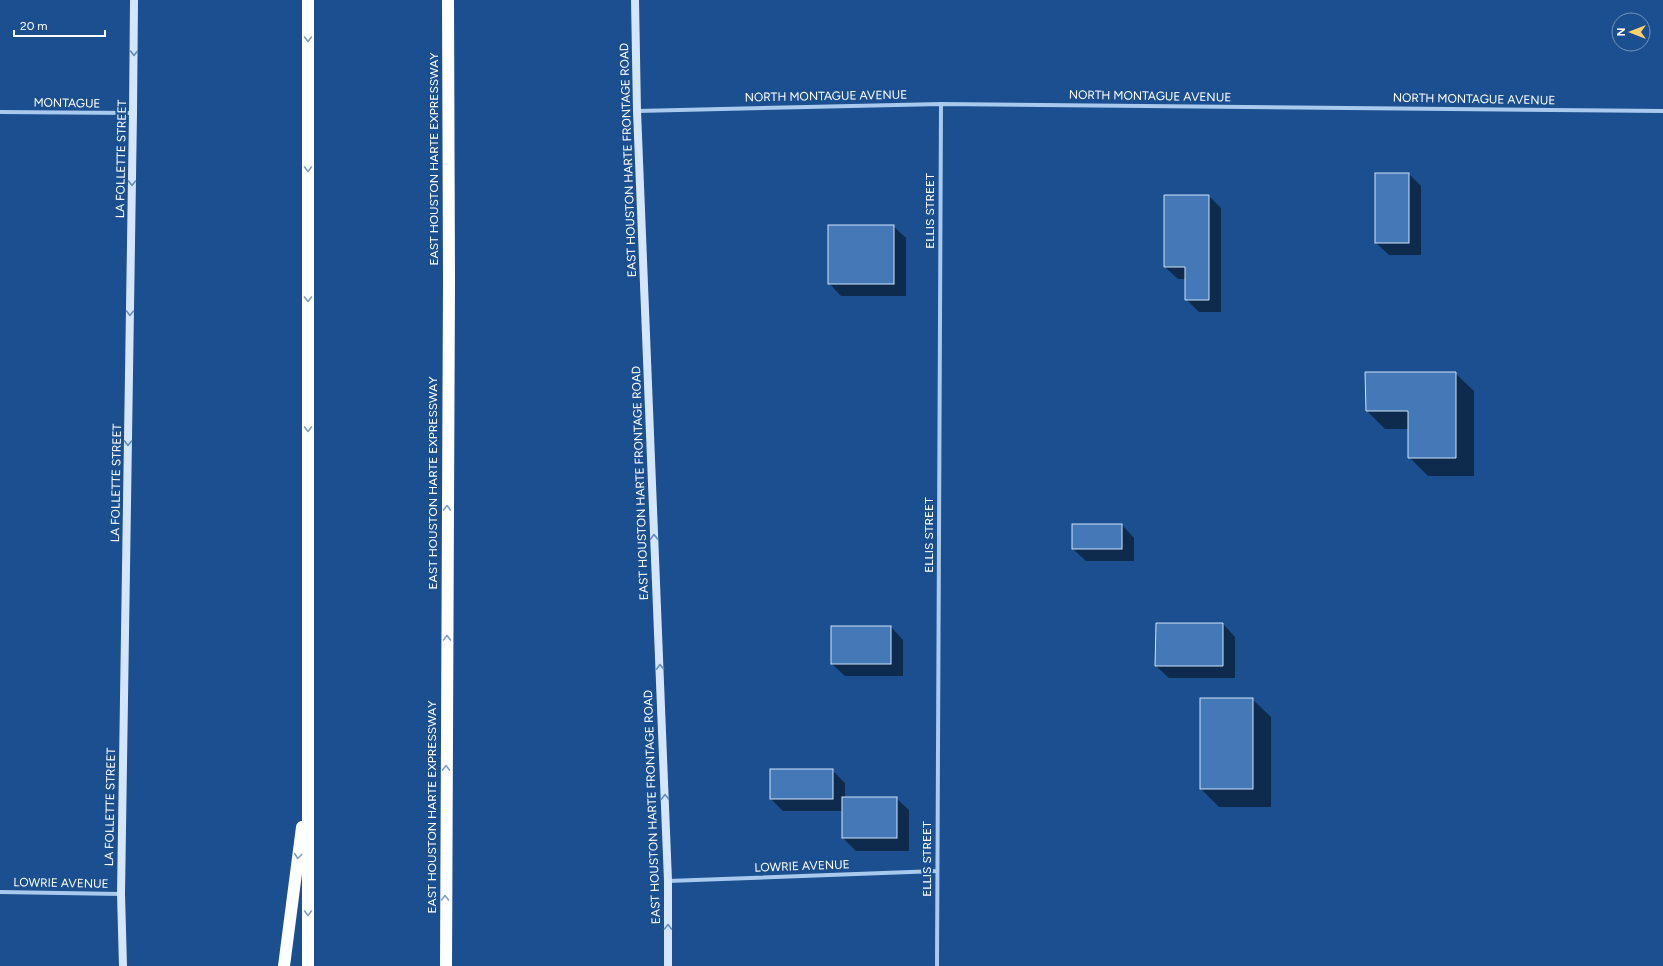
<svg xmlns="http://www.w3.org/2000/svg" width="1663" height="966" font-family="Figtree,sans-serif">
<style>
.shadow{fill:#0007}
.building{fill:#4478b7;stroke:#cfe3fa}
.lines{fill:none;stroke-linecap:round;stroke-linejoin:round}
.minor{stroke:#a9c9ee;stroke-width:4}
.secondary{stroke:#d6e6fa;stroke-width:8}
.motorway{stroke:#fff;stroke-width:12}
.oneway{stroke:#829ec1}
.oneway2{stroke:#668bba}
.labels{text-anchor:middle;stroke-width:4;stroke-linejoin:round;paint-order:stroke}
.street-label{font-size:12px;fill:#fff;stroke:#1b4f8f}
</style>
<rect width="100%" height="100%" fill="#1b4f8f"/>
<g class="shadow">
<polygon points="1409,174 1421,186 1421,255 1389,255 1376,243"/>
<polygon points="1209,196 1221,208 1221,312 1199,312 1186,299 1186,279 1178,279 1165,267"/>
<polygon points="893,226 906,238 906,296 841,296 829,283"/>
<polygon points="1455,373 1474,391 1474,476 1428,476 1409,457 1409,429 1385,429 1367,411"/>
<polygon points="1122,525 1134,538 1134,561 1086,561 1073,549"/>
<polygon points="1223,624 1235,637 1235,678 1169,678 1156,666"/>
<polygon points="891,627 903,640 903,676 845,676 832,664"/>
<polygon points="1252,699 1271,717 1271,807 1219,807 1201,789"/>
<polygon points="832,770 845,783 845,798 896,798 909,810 909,851 856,851 843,838 843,811 783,811 771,799"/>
</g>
<g class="building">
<rect x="1375" y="173" width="34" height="70"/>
<polygon points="1164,195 1209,195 1209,300 1185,300 1185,267 1164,267"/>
<rect x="828" y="225" width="66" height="59"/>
<polygon points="1365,372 1456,372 1456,458 1408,458 1408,411 1366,411"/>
<rect x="1072" y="524" width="50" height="25"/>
<polygon points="1156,623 1223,623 1223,666 1155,666"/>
<rect x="831" y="626" width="60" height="38"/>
<rect x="1200" y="698" width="53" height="91"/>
<rect x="770" y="769" width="63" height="30"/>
<rect x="842" y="797" width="55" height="41"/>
</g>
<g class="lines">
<g class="minor">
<polyline points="637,111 941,104 1663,111"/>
<polyline points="0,112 133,113"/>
<polyline points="668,881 937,871"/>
<polyline points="0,892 121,894"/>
<polyline points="937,966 941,104"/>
</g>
<g class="secondary">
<polyline points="635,0 637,111 668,881 668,966"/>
<polyline points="123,966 121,894 133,113 134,0"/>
</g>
<g class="motorway">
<polyline points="308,0 308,966"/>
<polyline points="284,966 302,827"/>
<polyline points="446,966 449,281 448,0"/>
</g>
</g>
<defs><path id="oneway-chevron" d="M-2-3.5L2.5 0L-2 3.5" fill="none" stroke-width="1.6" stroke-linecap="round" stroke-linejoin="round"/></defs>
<g class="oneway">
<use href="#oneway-chevron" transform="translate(308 39) rotate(90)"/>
<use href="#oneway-chevron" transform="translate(308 169) rotate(90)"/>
<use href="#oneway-chevron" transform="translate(308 299) rotate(90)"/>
<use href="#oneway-chevron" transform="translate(308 429) rotate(90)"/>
<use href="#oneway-chevron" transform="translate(447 508) rotate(-90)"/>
<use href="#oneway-chevron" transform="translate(447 638) rotate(-90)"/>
<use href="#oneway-chevron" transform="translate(446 768) rotate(-90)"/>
<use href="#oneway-chevron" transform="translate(298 856) rotate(97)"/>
<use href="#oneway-chevron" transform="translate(445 898) rotate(-90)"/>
<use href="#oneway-chevron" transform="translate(308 913) rotate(90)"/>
</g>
<g class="oneway2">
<use href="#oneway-chevron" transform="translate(134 53) rotate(90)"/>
<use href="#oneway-chevron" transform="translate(132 183) rotate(91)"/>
<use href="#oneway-chevron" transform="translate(130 313) rotate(91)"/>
<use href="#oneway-chevron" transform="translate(128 443) rotate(91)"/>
<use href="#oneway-chevron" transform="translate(654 537) rotate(-92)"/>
<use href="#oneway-chevron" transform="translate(660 667) rotate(-92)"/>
<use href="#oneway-chevron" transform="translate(665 797) rotate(-92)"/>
<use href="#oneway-chevron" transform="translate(668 927) rotate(-89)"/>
</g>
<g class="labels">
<g class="street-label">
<text transform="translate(826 96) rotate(-1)" y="4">NORTH MONTAGUE AVENUE</text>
<text transform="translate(1150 96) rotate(1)" y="4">NORTH MONTAGUE AVENUE</text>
<text transform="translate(1474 99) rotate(1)" y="4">NORTH MONTAGUE AVENUE</text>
<text transform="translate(67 103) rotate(1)" y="4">MONTAGUE</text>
<text transform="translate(121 159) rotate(-89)" y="4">LA FOLLETTE STREET</text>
<text transform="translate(434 159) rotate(-90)" y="4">EAST HOUSTON HARTE EXPRESSWAY</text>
<text transform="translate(628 160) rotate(-92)" y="4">EAST HOUSTON HARTE FRONTAGE ROAD</text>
<text transform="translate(930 211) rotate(-90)" y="4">ELLIS STREET</text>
<text transform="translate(116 483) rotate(-89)" y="4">LA FOLLETTE STREET</text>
<text transform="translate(433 483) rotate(-90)" y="4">EAST HOUSTON HARTE EXPRESSWAY</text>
<text transform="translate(640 483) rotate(-92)" y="4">EAST HOUSTON HARTE FRONTAGE ROAD</text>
<text transform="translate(929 535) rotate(-90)" y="4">ELLIS STREET</text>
<text transform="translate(110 807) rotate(-89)" y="4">LA FOLLETTE STREET</text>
<text transform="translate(432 807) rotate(-90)" y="4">EAST HOUSTON HARTE EXPRESSWAY</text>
<text transform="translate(652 807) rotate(-92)" y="4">EAST HOUSTON HARTE FRONTAGE ROAD</text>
<text transform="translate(927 859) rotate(-90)" y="4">ELLIS STREET</text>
<text transform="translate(802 866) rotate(-2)" y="4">LOWRIE AVENUE</text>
<text transform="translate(61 883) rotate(1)" y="4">LOWRIE AVENUE</text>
</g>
</g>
<g transform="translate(1631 32) rotate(270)"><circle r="19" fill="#1b4f8f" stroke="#7695bc"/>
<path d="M0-3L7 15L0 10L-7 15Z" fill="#ffd166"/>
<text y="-6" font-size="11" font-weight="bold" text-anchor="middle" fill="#ffffff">N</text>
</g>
<path d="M14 30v6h91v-6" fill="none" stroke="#ffffff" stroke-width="2"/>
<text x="20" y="30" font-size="12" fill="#ffffff" stroke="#1b4f8f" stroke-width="3" paint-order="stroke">20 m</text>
</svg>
